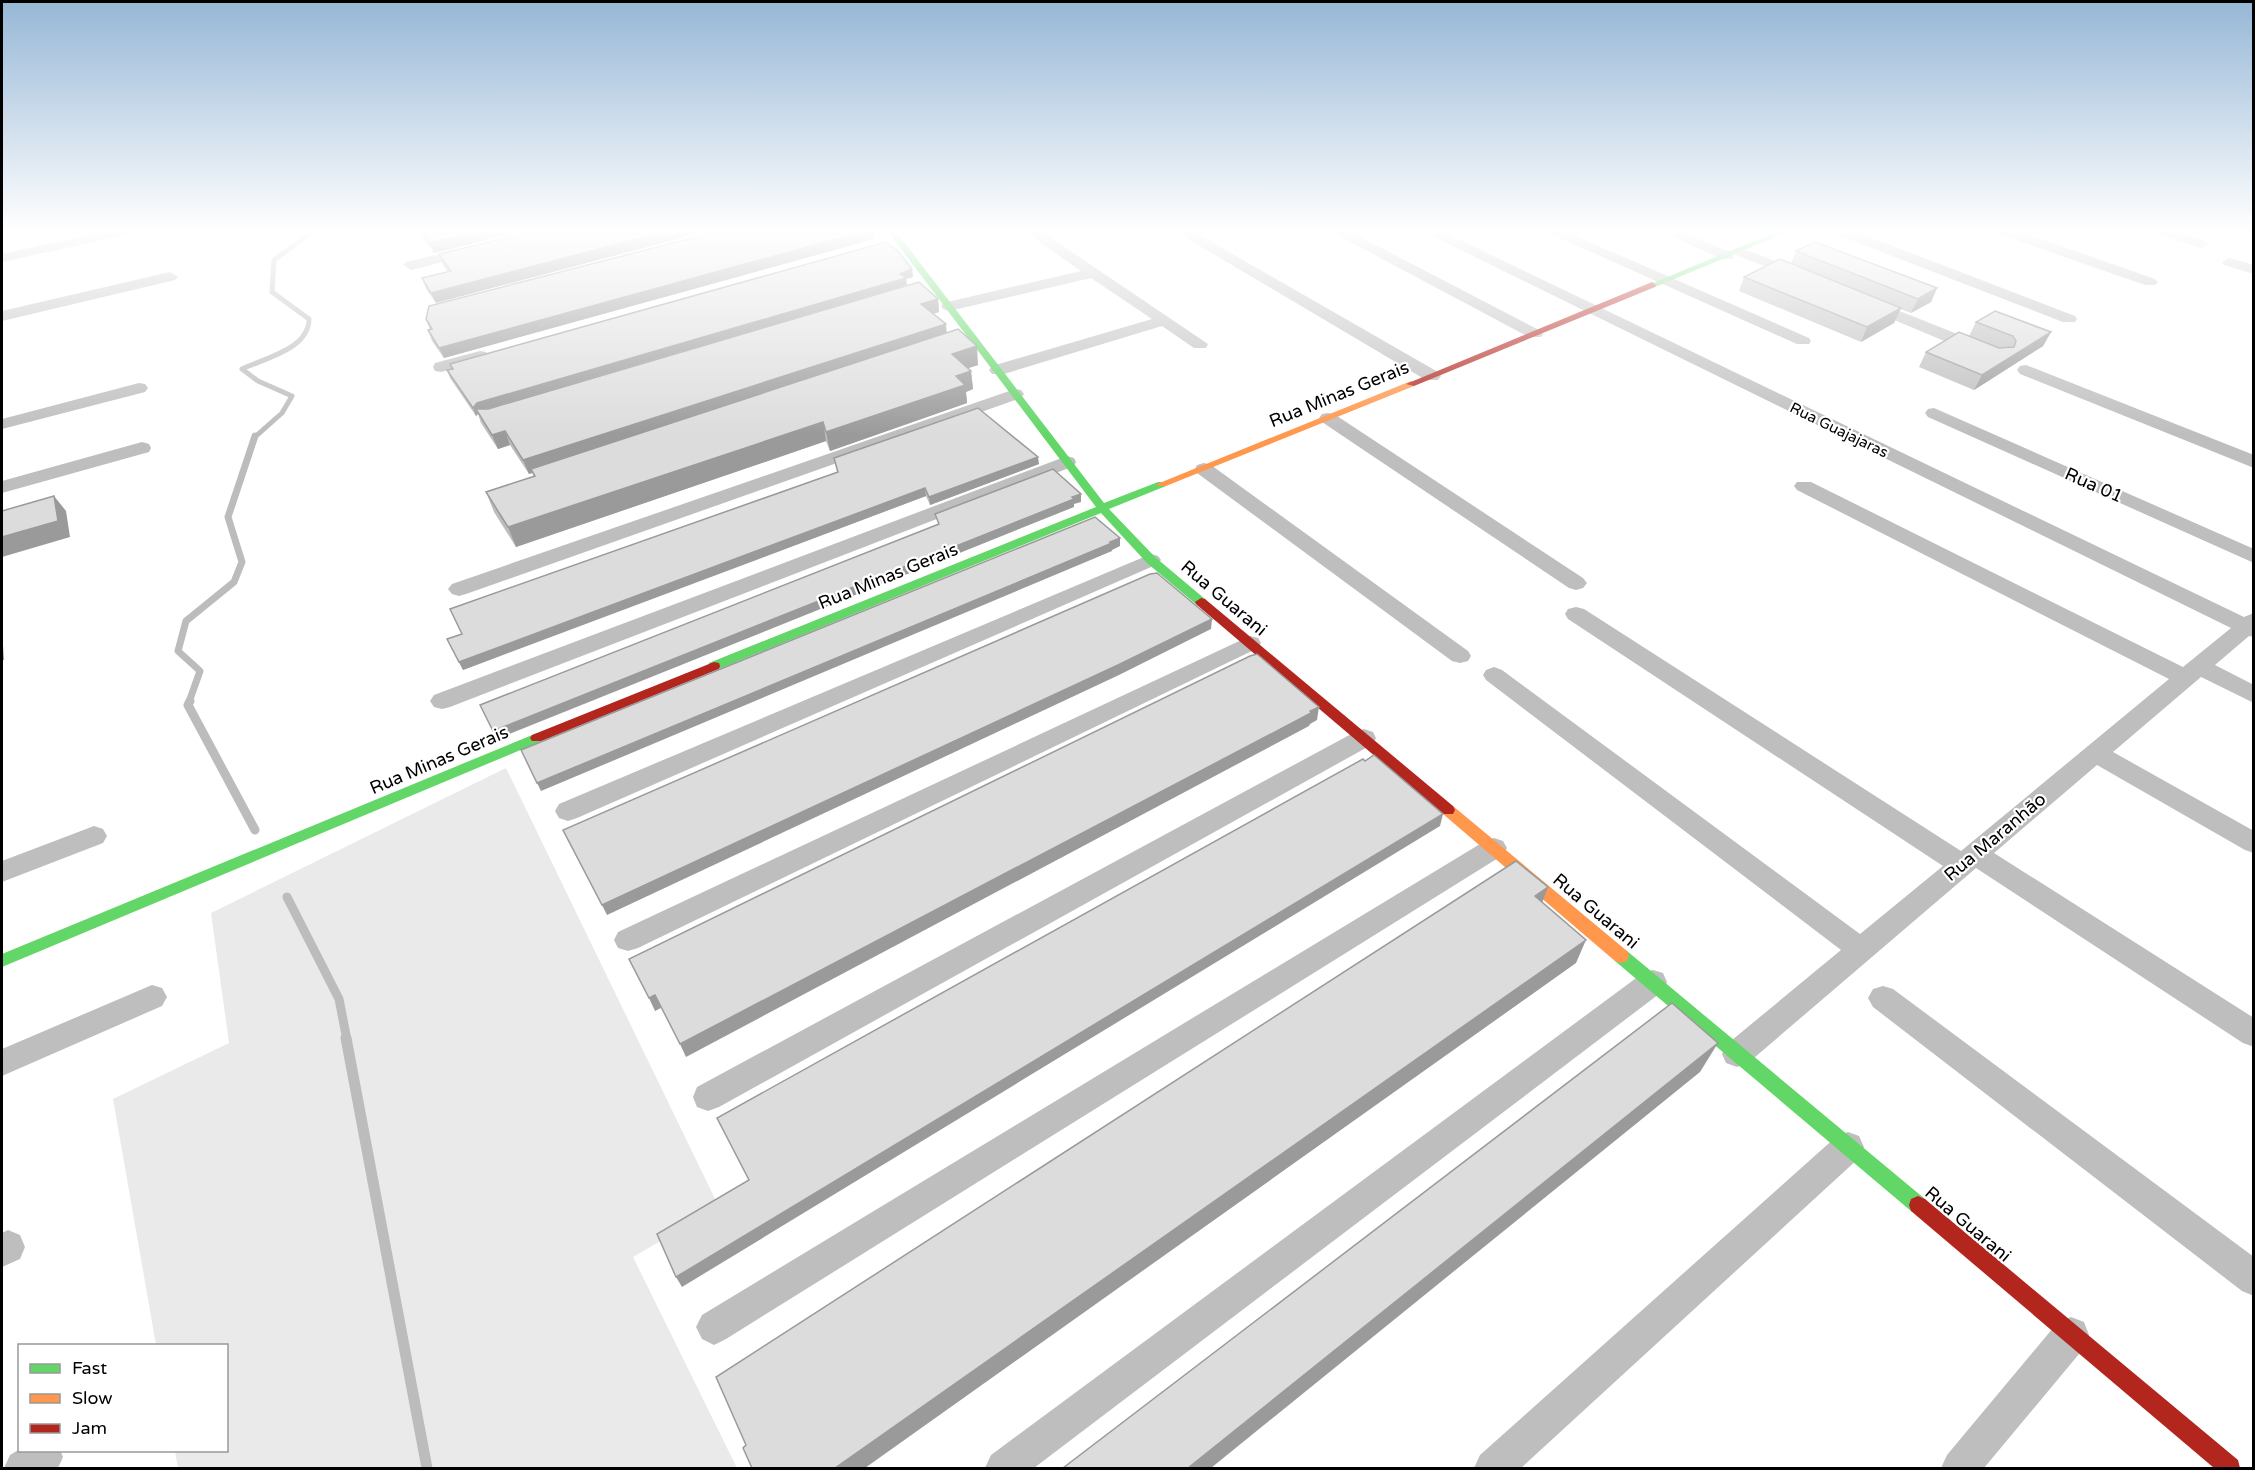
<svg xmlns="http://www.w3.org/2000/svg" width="2255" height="1470" font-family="'Varela Round',sans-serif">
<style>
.green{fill:#eaeaea}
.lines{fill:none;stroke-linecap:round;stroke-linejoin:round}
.stream-far3{stroke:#bcbcbc;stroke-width:5}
.stream-far2{stroke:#bcbcbc;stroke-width:7}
.stream-far1{stroke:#bcbcbc;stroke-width:9}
.stream{stroke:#bcbcbc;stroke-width:11}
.street{fill:#bebebe;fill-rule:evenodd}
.fast{fill:#63d668;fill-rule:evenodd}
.slow{fill:#ff974d;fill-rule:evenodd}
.jam{fill:#b3261e;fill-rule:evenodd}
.wall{fill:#bdbdbd}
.shaded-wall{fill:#9a9a9a}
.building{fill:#dcdcdc;stroke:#9a9a9a;stroke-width:1.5}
.labels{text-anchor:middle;stroke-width:4.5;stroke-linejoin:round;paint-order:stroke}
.far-street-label{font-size:15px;fill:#000;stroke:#fff}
.street-label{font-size:18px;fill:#000;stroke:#fff}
</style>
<rect width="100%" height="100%" fill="#fff"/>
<polygon class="green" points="506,768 719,1207 633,1257 737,1468 178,1468 175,1451 226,1450 226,1346 156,1345 113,1099 229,1043 211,913"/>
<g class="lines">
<path class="stream-far3" d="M255,437L282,413L292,396L258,381L242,369C265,358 309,349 309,319L272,292L274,260L317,229"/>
<polyline class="stream-far2" points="189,702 200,671 178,651 186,621 234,582 242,562 228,517 255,436"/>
<g class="stream-far1">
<polyline points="190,701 188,705 255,830"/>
<polyline points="287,897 339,999 347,1040"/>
</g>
<polyline class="stream" points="346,1038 427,1468"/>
<g class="street">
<polygon points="114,229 142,229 135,233 2,262 2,254"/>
<polygon points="1021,229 1038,229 1208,344 1206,348 1194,348 1162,326 1004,374 992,374 989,370 992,366 1152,319 1091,278 949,311 943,309 941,306 943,303 1081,271"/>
<polygon points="1171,229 1189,229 1438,372 1441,376 1438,380 1426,380"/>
<polygon points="1326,229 1345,229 1541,331 1543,334 1541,337 1529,337"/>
<polygon points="1418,229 1437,229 2244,617 2254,613 2254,637 2249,636 2215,665 2254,685 2254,703 2201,677 2113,752 2254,831 2254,853 2245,850 2097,765 1994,853 2254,1018 2254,1047 2243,1043 1976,868 1748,1063 1737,1067 1726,1063 1722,1054 1726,1045 1841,950 1486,680 1483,675 1486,670 1494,667 1502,670 1860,934 1943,866 1568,619 1565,614 1568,609 1576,607 1584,609 1961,851 2169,679 1797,490 1794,486 1797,482 1811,482 2183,667 2231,628"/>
<polygon points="1540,229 1560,229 1809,338 1811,341 1809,344 1797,344"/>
<polygon points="1656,229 1676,229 1732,253 1734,256 1732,259 1722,259"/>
<polygon points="1828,229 1849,229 2075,316 2077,319 2075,322 2063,322 1830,232"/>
<polygon points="1991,229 2013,229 2155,279 2158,282 2155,285 2145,285 1993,232"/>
<polygon points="2149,229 2171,229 2206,241 2208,244 2201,248 2151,232"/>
<polygon points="473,246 480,250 478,253 411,270 403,265 406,262"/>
<polygon points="1739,247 1806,273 1809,276 1806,279 1796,279 1734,254 1732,251"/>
<polygon points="2229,258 2254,265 2254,274 2224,265 2222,262"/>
<polygon points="170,272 178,277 175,280 2,321 2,311"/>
<polygon points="1867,298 1985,345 1987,349 1979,354 1973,353 1861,306 1859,303 1861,300"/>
<polygon points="480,351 486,352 488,356 486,360 441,372 435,371 433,367 435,363"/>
<polygon points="2026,365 2254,455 2254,468 2020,374 2017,370 2020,366"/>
<polygon points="139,383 145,384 148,388 145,392 2,429 2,419"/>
<polygon points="1015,389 1021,390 1024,394 1021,398 466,594 459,596 452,594 448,589 452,584"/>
<polygon points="1934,408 2254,549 2254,563 1928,417 1925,413 1928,409"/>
<polygon points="1328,413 1334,414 1583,578 1587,583 1583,588 1576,590 1569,588 1322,422 1319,418 1322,414"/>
<polygon points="142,442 149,444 151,448 149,452 2,493 2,481"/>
<polygon points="1067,456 1074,458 1076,462 1074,466 450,707 442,709 434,707 430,701 434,695"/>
<polygon points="1204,463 1211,465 1468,651 1471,656 1468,661 1460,663 1452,661 1197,473 1195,469 1197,465"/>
<polygon points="1151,554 1158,556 1161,560 1158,564 577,818 568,821 559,818 555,811 559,804"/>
<polygon points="1250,636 1258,638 1261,643 1258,648 638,948 628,951 618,948 614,940 618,932"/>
<polygon points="1364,729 1373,732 1376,738 1373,744 719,1107 708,1111 697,1107 693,1097 697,1087 1355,732"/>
<polygon points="94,826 103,829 107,836 103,843 2,882 2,861"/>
<polygon points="1494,838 1503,841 1507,848 1503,855 726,1339 714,1345 702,1339 696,1327 702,1315 1485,841"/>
<polygon points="1653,970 1663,973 1667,982 1663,991 1034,1468 985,1468 991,1455 1643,973"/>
<polygon points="152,985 162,988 167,997 162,1006 2,1076 2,1049"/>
<polygon points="1883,986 1893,989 2254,1257 2254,1296 2242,1291 1873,1007 1868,998 1873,989"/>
<polygon points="1848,1132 1859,1136 1864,1147 1859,1158 1521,1468 1474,1468 1480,1455 1837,1136"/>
<polygon points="8,1230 20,1235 25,1247 20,1259 2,1267 2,1233"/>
<polygon points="2071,1317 2084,1322 2089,1335 2084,1348 1984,1468 1941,1468 1947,1455 2058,1322"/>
<polygon points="20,1449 60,1450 63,1457 58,1468 4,1468 10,1455"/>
</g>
<g class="fast">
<polygon points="886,229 894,229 1104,503 1158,482 1166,482 1166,486 1109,509 1155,557 1205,599 1207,602 1205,605 1197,605 1147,563 1101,513 719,669 709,669 708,666 709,663 1096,507"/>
<polygon points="1783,229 1795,229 1655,287 1648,285"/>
<polygon points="537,733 542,735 544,738 542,741 2,967 2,954"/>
<polygon points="1621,949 1627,951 1925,1199 1927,1205 1925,1211 1918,1214 1911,1211 1615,961 1613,956 1615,951"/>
</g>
<g class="slow">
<polygon points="1411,381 1416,384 1414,386 1166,486 1158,486 1157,484"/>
<polygon points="1448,805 1453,806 1627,951 1629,956 1627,961 1621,963 1615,961 1443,814 1441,810 1443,806"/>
</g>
<g class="jam">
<polygon points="1652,282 1656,285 1655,287 1414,386 1406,384"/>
<polygon points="1201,598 1205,599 1453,806 1455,810 1453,814 1443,814 1197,605 1195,602"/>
<polygon points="714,662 719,663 720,666 719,669 542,741 532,741 530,738 532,735"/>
<polygon points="1918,1196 1925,1199 2238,1460 2240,1468 2214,1468 1911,1211 1909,1205 1911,1199"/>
</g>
</g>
<g class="wall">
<polygon points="418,229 531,229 434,253"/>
<polygon points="543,229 436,303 426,289 422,278 448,272 443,265 439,254"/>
<polygon points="879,232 874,234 874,239 444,358 432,341 428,330 430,330 426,319"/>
<polygon points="1796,251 1937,288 1931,302 1911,313 1900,309 1894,323 1861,342 1739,291 1744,277 1791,264"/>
<polygon points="912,269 913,277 906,279 907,285 486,409 938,299 939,312 933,314 947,333 978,365 968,368 971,371 973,389 966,392 967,403 830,451 826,441 516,547 494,512 486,492 534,477 532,473 529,474 510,445 498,449 481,423 478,414 476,416 450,378 447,370 452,369 450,364"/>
<polygon points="1976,322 2051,332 2043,346 1974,390 1919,367 1926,352 1969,336"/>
<polygon points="834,458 1039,464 930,505 926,496 463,670 447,639 462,634 837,472"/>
</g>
<g class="shaded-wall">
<polygon points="487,229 531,229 434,253 430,243"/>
<polygon points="675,229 715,229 436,303 431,293"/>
<polygon points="868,229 879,229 879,232 874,234 874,239 444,358 439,348"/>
<polygon points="912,269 913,277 906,279 907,285 480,411 476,409 478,414 476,416 473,408 477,403"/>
<polygon points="1937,288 1931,302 1911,313 1918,299"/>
<polygon points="938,299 939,312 922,317 921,304"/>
<polygon points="1901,308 1894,323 1861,342 1867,327"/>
<polygon points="946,324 947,337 531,469 532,473 529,474 523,460"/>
<polygon points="2051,332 2043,346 1974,390 1982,375"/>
<polygon points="977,346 978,365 954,373 952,354"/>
<polygon points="971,371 973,389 966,392 967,403 830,451 826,432 956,376"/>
<polygon points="823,422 826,441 516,547 508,527"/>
<polygon points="505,431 510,445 498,449 492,435"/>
<polygon points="1038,457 1039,464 930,505 929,497"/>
<polygon points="925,488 926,496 463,670 459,662"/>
<polygon points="1081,494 1081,502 1074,504 1074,507 497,739 493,731"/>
<polygon points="54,496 66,511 70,537 2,557 2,537"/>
<polygon points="1120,538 1120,546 1112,550 1112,551 541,791 537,783"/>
<polygon points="1212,619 1211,629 1119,675 607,915 602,905"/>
<polygon points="2,631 4,660 2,660"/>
<polygon points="1319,707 1317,720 1310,724 1309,726 686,1057 680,1044"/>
<polygon points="1443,814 1440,826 682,1287 676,1277"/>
<polygon points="1548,887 1539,911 1535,896"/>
<polygon points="1586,940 1576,963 865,1468 835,1468"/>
<polygon points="655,995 661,1008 655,1011 649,998"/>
<polygon points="1718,1043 1700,1072 1211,1468 1188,1468"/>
</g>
<g class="building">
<polygon points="421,229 487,229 430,243"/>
<polygon points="543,229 675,229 431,293 422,278 451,271 439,254"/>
<polygon points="727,229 873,229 439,348 428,330 432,329 426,319 429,306"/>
<polygon points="886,242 897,250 912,269 900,274 906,278 477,403 473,408 447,370 453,369 450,364"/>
<polygon points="1815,242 1937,288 1918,299 1796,251"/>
<polygon points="1780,259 1901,308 1867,327 1744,277"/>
<polygon points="919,282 938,299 921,304 946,324 523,460 505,431 492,435 476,409 488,409"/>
<polygon points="1995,311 2051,332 1982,375 1926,352 1959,332 1999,348 2014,347 2016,341 2013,336 1976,322"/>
<polygon points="958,329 977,346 952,354 971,371 956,376 965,385 826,432 823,422 508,527 486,492 535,476 531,469"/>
<polygon points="978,408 1038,457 929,497 925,488 459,662 447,639 462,634 450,609 838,472 834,458"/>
<polygon points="1053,469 1081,494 1072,497 1074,499 493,731 480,705 939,524 935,514"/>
<polygon points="54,496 58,521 2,537 2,511"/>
<polygon points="1095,517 1120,538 1110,542 1112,543 537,783 521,750"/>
<polygon points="1157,573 1212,619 1118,665 602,905 563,830 1150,574"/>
<polygon points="1257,654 1319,707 1310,711 1311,713 680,1044 655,995 649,998 629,959 1250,656"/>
<polygon points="1374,755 1443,814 676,1277 657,1234 749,1180 717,1118 1363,759 1365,761"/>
<polygon points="1516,861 1548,887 1535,896 1586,940 835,1468 752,1468 743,1448 746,1445 716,1377"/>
<polygon points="1672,1003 1718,1043 1188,1468 1063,1468"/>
</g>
<linearGradient id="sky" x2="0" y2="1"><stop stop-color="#96b7d6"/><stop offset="0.53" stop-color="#fff"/><stop offset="1" stop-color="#fff" stop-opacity="0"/></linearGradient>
<rect width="2255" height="435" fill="url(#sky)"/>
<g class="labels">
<g class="far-street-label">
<text transform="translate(1839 430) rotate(26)" y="5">Rua Guajajaras</text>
</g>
<g class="street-label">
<text transform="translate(1339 394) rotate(-22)" y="6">Rua Minas Gerais</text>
<text transform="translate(2094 485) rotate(24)" y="6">Rua 01</text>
<text transform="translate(888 576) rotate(-22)" y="6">Rua Minas Gerais</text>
<text transform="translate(1224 598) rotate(40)" y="6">Rua Guarani</text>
<text transform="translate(439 760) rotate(-23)" y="6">Rua Minas Gerais</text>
<text transform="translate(1995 837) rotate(-40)" y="6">Rua Maranhão</text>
<text transform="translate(1596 911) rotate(40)" y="6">Rua Guarani</text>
<text transform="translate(1968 1224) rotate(40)" y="6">Rua Guarani</text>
</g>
</g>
<rect width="2255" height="1470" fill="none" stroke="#000000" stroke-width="6"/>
<rect x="18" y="1344" width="210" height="108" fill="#ffffff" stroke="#999999" stroke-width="1.5"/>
<rect x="30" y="1364" width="30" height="9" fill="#63d668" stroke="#999999" stroke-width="1.5"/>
<text x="72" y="1374" font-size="18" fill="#000000">Fast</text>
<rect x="30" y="1394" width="30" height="9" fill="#ff974d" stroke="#999999" stroke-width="1.5"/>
<text x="72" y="1404" font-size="18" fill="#000000">Slow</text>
<rect x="30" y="1424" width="30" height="9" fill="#b3261e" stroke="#999999" stroke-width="1.5"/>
<text x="72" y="1434" font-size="18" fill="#000000">Jam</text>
</svg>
